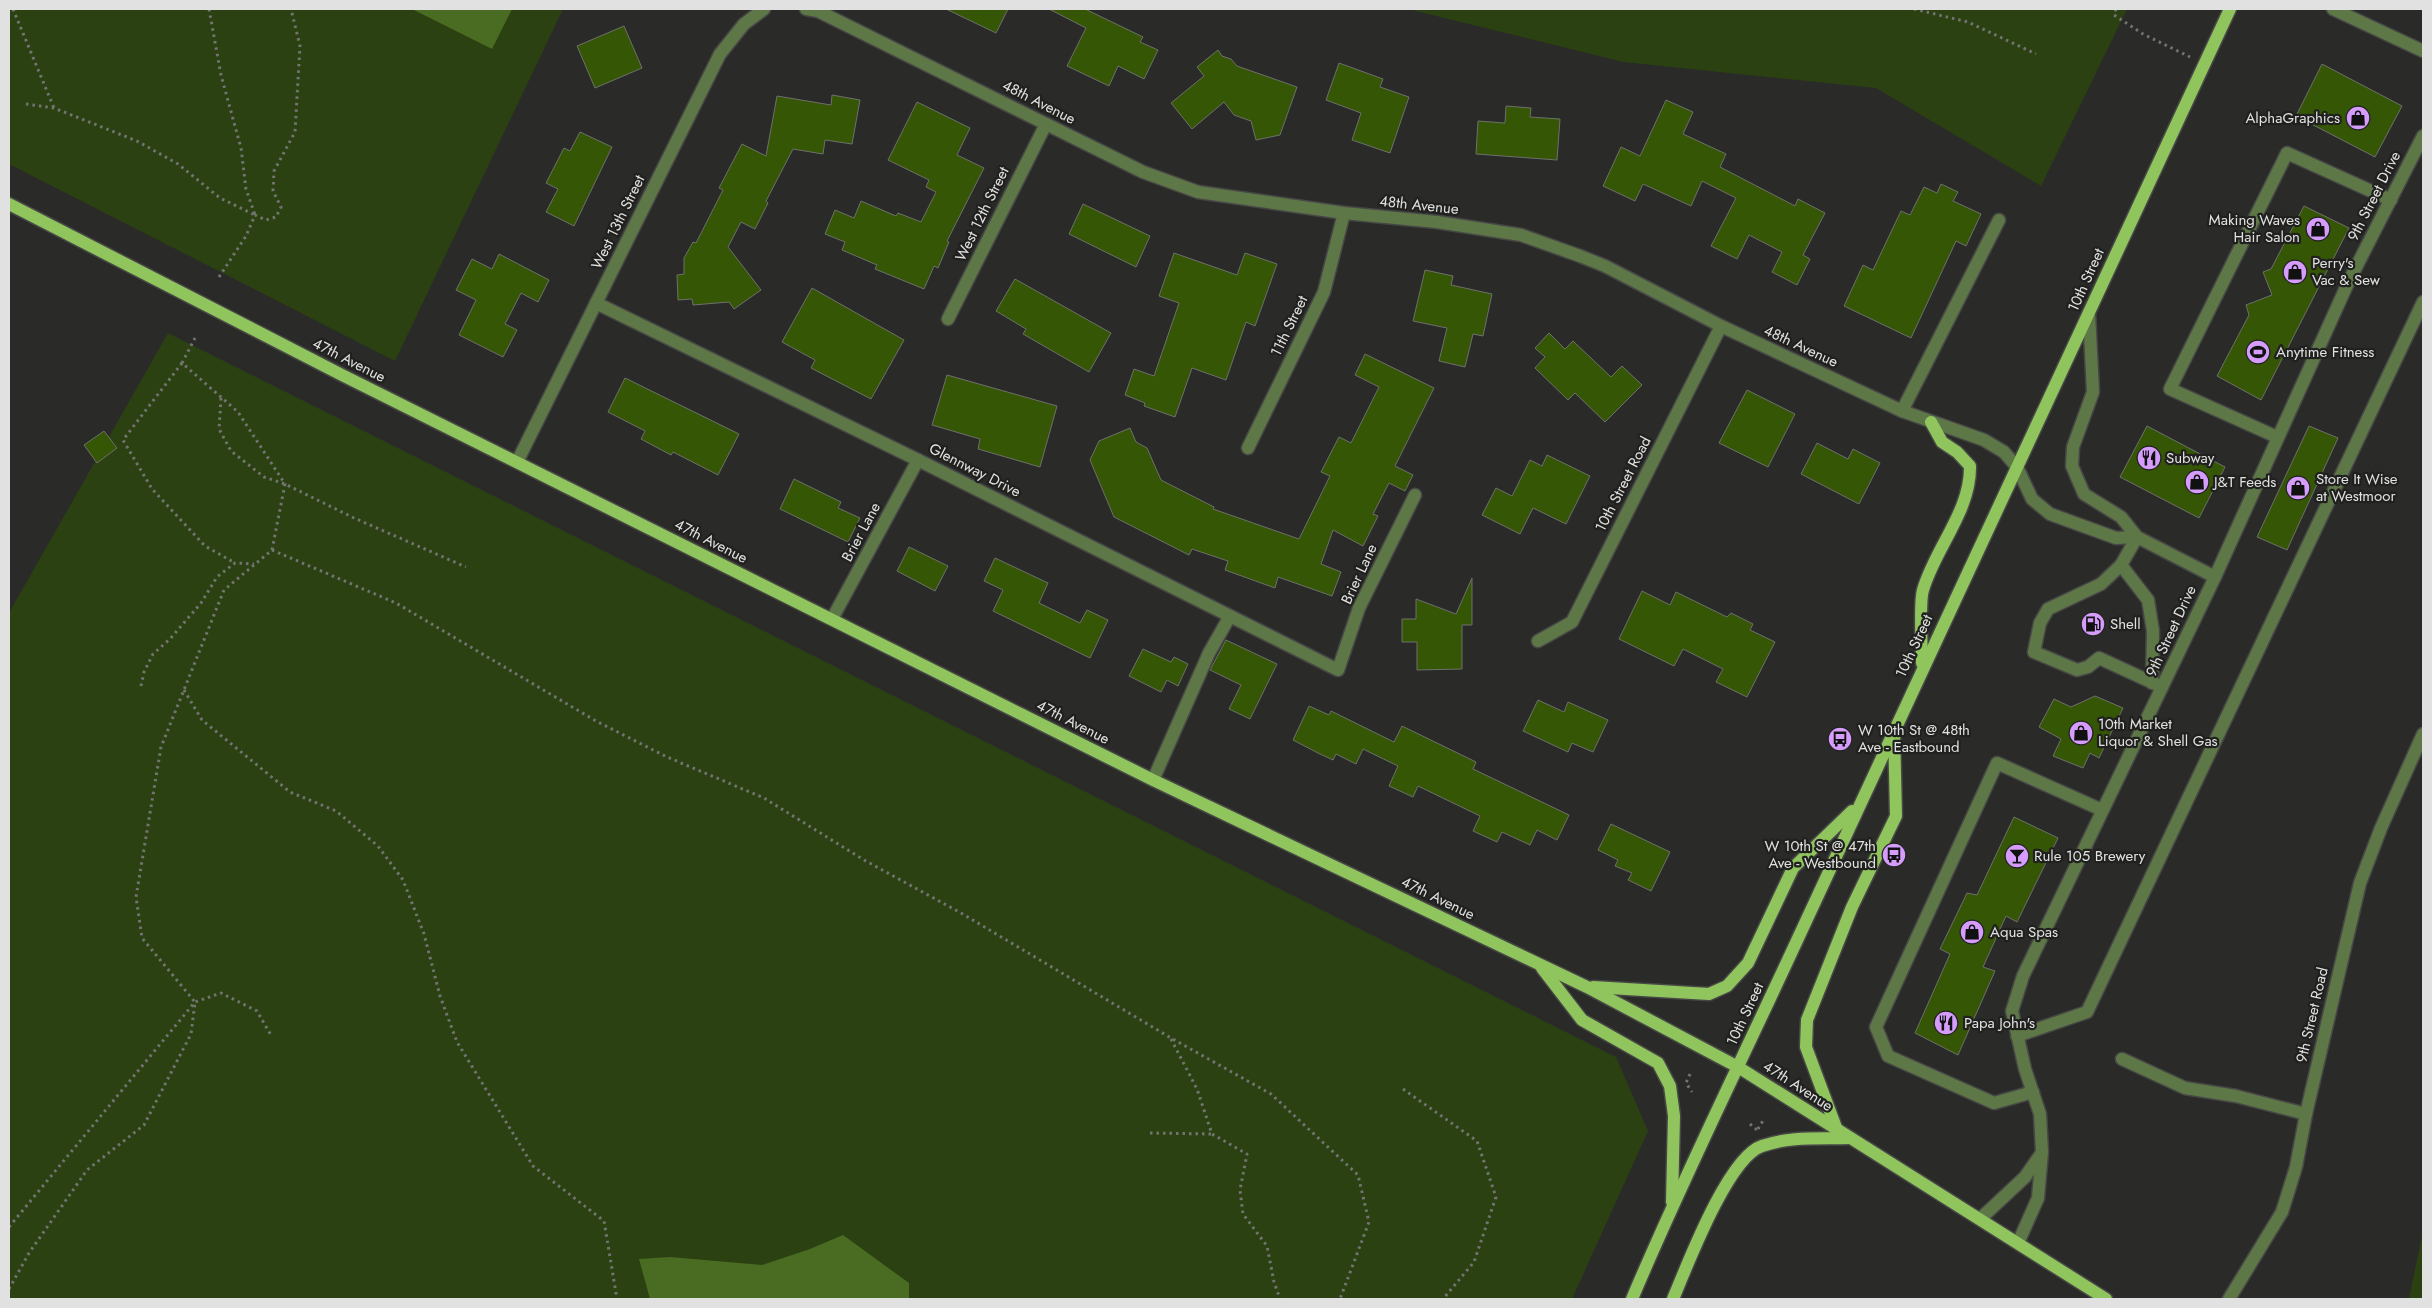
<svg xmlns="http://www.w3.org/2000/svg" width="2432" height="1308" font-family="Jost,sans-serif">
<style>
.green{fill:#2b4112}
.water{fill:#496c22}
.building{fill:#355604;stroke:#6e706d}
.lines{fill:none;stroke-linecap:round;stroke-linejoin:round}
.minor-casing{stroke:#474846;stroke-width:15}
.major-casing{stroke:#474846;stroke-width:15}
.path{stroke:#737472;stroke-width:3;stroke-dasharray:2.5 4;stroke-linecap:butt}
.minor{stroke:#5e7747;stroke-width:12}
.major{stroke:#90c45d;stroke-width:12}
.labels{text-anchor:middle;stroke-width:4.5;stroke-linejoin:round;paint-order:stroke}
.street-label{font-size:15px;fill:#e0e1e0;stroke:#20211f}
.poi-label{font-size:15px;fill:#e0e1e0;stroke:#20211f;text-anchor:start}
</style>
<rect width="100%" height="100%" fill="#2a2b29"/>
<g class="green">
<polygon points="9,9 563,9 395,361 9,164"/>
<polygon points="1408,9 2127,9 2041,186 1876,88 1623,62"/>
<polygon points="168,333 1616,1057 1648,1131 1572,1299 9,1299 9,613"/>
<polygon points="2423,1231 2423,1299 2409,1299"/>
</g>
<g class="water">
<polygon points="412,9 512,9 492,49"/>
<polygon points="843,1235 909,1283 909,1299 650,1299 639,1259 670,1257 762,1265 810,1249"/>
</g>
<g class="building">
<polygon points="946,9 1008,9 996,33"/>
<polygon points="1049,9 1085,9 1143,37 1140,42 1158,50 1144,79 1118,66 1109,86 1067,66 1086,28"/>
<polygon points="624,26 642,68 595,88 577,46"/>
<polygon points="1218,50 1222,56 1231,59 1237,66 1297,87 1280,135 1256,140 1251,121 1234,115 1224,102 1192,129 1171,103 1204,76 1197,67"/>
<polygon points="1339,63 1383,79 1380,87 1409,97 1390,153 1352,140 1361,113 1326,100"/>
<polygon points="2322,64 2402,106 2375,157 2296,116"/>
<polygon points="832,95 860,100 852,144 825,140 823,154 793,149 766,201 768,203 755,229 741,222 728,247 761,290 734,309 729,302 693,305 692,299 678,300 677,275 684,274 684,258 693,242 696,243 723,190 719,188 742,144 766,156 777,96 831,105"/>
<polygon points="1666,100 1693,112 1683,134 1726,154 1720,167 1795,206 1798,199 1825,213 1803,255 1810,259 1797,285 1772,272 1782,252 1749,235 1737,259 1711,246 1736,198 1702,181 1691,206 1643,184 1635,201 1603,186 1621,147 1640,156"/>
<polygon points="917,102 970,128 957,155 984,168 947,241 949,242 938,268 934,266 924,289 875,269 877,265 842,250 845,242 825,234 835,210 854,218 861,201 896,216 898,213 921,222 936,192 926,187 929,180 888,160"/>
<polygon points="1506,106 1531,108 1530,117 1560,119 1557,160 1476,154 1478,121 1505,123"/>
<polygon points="580,132 612,147 574,226 546,212 558,189 546,183 564,148 570,151"/>
<polygon points="1941,184 1958,192 1953,201 1981,214 1966,246 1956,241 1911,338 1844,306 1863,265 1873,270 1901,211 1910,215 1924,187 1937,193"/>
<polygon points="1083,204 1150,236 1136,267 1069,234"/>
<polygon points="2304,206 2349,228 2261,400 2217,376 2249,315 2246,305 2272,295 2263,272 2271,269"/>
<polygon points="1174,253 1237,275 1245,253 1277,264 1255,326 1246,322 1226,380 1192,368 1175,417 1144,406 1145,403 1125,395 1134,369 1154,376 1179,303 1159,296"/>
<polygon points="499,254 549,280 538,302 521,293 505,324 517,330 503,357 459,335 476,300 456,290 472,259 492,269"/>
<polygon points="1425,270 1453,276 1451,285 1492,294 1483,336 1473,334 1465,367 1439,361 1447,328 1413,321"/>
<polygon points="1015,279 1111,333 1089,372 1023,334 1026,329 996,311"/>
<polygon points="812,288 904,340 871,399 811,368 815,360 782,342"/>
<polygon points="1549,333 1565,349 1573,341 1611,377 1622,366 1642,385 1605,422 1575,393 1568,400 1535,368 1545,357 1535,348"/>
<polygon points="1365,354 1434,388 1395,466 1413,475 1405,491 1389,483 1373,514 1378,516 1363,546 1333,530 1321,564 1341,572 1332,596 1278,577 1275,588 1225,570 1228,561 1192,549 1189,555 1114,517 1090,460 1099,441 1130,428 1136,442 1147,448 1161,480 1214,507 1213,509 1299,539 1330,476 1321,472 1339,437 1351,443 1379,387 1355,375"/>
<polygon points="947,375 1057,406 1040,467 978,449 980,439 932,425"/>
<polygon points="625,378 739,434 718,475 673,452 671,455 641,439 645,431 608,412"/>
<polygon points="1747,390 1795,414 1768,467 1719,443"/>
<polygon points="2147,426 2225,467 2199,518 2120,477"/>
<polygon points="2309,426 2338,438 2287,550 2257,537"/>
<polygon points="104,431 117,448 97,463 84,445"/>
<polygon points="1817,443 1848,459 1853,449 1880,463 1859,504 1801,474"/>
<polygon points="1547,455 1590,476 1566,524 1533,508 1520,534 1482,515 1496,488 1512,496 1530,460 1542,466"/>
<polygon points="794,479 841,502 838,508 860,518 848,542 780,509"/>
<polygon points="909,547 948,566 935,591 897,571"/>
<polygon points="995,558 1048,583 1039,603 1080,623 1087,610 1108,620 1090,658 993,611 1003,590 984,581"/>
<polygon points="1472,578 1472,625 1462,625 1462,669 1417,670 1417,642 1402,642 1402,619 1416,619 1416,599 1456,614"/>
<polygon points="1642,591 1670,605 1676,592 1727,617 1731,613 1753,624 1750,630 1775,642 1747,697 1716,682 1723,669 1683,649 1674,666 1619,639"/>
<polygon points="1226,640 1277,664 1250,719 1229,709 1241,685 1210,670"/>
<polygon points="1143,649 1171,662 1174,657 1188,664 1178,686 1167,680 1161,692 1129,676"/>
<polygon points="2095,696 2123,708 2099,758 2090,753 2083,768 2053,756 2061,739 2039,727 2054,699 2071,707"/>
<polygon points="1538,700 1564,712 1568,702 1608,720 1593,752 1572,743 1568,752 1523,731"/>
<polygon points="1309,706 1329,715 1331,711 1394,742 1402,726 1476,762 1473,769 1569,815 1557,840 1537,830 1530,845 1502,832 1497,842 1473,831 1480,816 1418,786 1413,797 1389,786 1398,766 1363,749 1356,764 1336,754 1333,760 1318,753 1293,740"/>
<polygon points="2014,817 2058,838 2017,922 2006,916 1983,967 1995,971 1958,1055 1915,1033 1950,954 1940,949 1967,893 1977,895"/>
<polygon points="1611,824 1670,852 1651,891 1628,880 1632,873 1615,866 1618,860 1598,850"/>
</g>
<g class="lines">
<g class="minor-casing">
<g id="minor">
<polyline points="806,9 818,11 1143,172 1198,192 1344,213 1437,222 1521,235 1580,256 1605,266 1721,326 1902,411 1984,440 2004,452 2017,467 2032,499 2050,514 2116,538 2137,537"/>
<polyline points="2333,9 2423,51"/>
<polyline points="596,303 918,460 1338,670 1359,608 1415,495"/>
<polyline points="2089,313 2093,392 2073,447 2072,466 2084,494 2121,517 2137,537 2215,577"/>
<polyline points="948,319 1046,124"/>
<polyline points="1902,411 1999,220"/>
<polyline points="2277,437 2170,389 2287,153 2391,200"/>
<polyline points="1248,448 1324,292 1344,213"/>
<polyline points="517,462 720,54 744,24 764,9"/>
<polyline points="2137,537 2121,565 2101,584 2048,609 2040,623 2034,652 2077,670 2088,667 2099,658 2162,687"/>
<polyline points="2121,565 2148,600 2153,631 2152,683"/>
<polyline points="832,619 918,460"/>
<polyline points="1538,641 1572,622 1721,326"/>
<polyline points="1153,780 1209,653 1230,616"/>
<polyline points="2017,1036 2087,1012 2423,302"/>
<polyline points="2122,1059 2185,1088 2236,1096 2306,1114"/>
<polyline points="2033,1092 1994,1103 1888,1056 1876,1027 1997,763 2102,810"/>
<polyline points="1980,1219 2025,1177 2041,1154"/>
<polyline points="2018,1243 2038,1198 2042,1152 2040,1114 2025,1069 2012,1011 2023,976 2215,577 2348,283 2423,136"/>
<polyline points="2229,1299 2282,1212 2296,1167 2306,1114 2360,883 2381,828 2423,734"/>
</g>
</g>
<g class="major-casing">
<g id="major">
<polyline points="9,204 342,375 1153,780 1587,987 1738,1067 2106,1299"/>
<path d="M1922,663C1922,647 1919,603 1923,590C1935,548 1971,511 1970,466L1957,452L1942,442L1931,422"/>
<polyline points="1542,968 1582,1020 1658,1063 1670,1086 1674,1116 1672,1202"/>
<polyline points="1593,987 1709,994 1727,986 1748,963 1793,868 1852,811"/>
<polyline points="1837,1130 1806,1047 1807,1020 1852,907 1896,816 1894,730"/>
<path d="M1632,1299C1680,1185 1735,1074 1787,962C1932,643 2081,326 2230,9"/>
<path d="M1673,1299C1687,1266 1728,1157 1762,1146C1790,1136 1821,1139 1850,1138"/>
</g>
</g>
<g class="path">
<polyline points="13,9 54,108"/>
<polyline points="209,9 221,75 241,148 246,189 255,215"/>
<polyline points="1914,9 1968,22 2036,54"/>
<polyline points="2116,9 2114,15 2143,34 2190,57"/>
<polyline points="26,104 54,108 137,141 178,164 220,198 255,215"/>
<polyline points="219,277 246,236 255,215 266,220 276,217 281,207 273,191 274,171 295,132 300,46 291,9"/>
<polyline points="182,363 123,440 152,489 205,546 235,563"/>
<polyline points="221,398 219,429 231,451 264,477 285,484 354,518 466,567"/>
<polyline points="272,550 396,603 596,721 667,757 764,798 864,860 961,913 1171,1038 1271,1094 1358,1175 1369,1222 1340,1299"/>
<polyline points="141,686 144,672 153,654 170,639 201,603 217,577 235,563 254,564"/>
<polyline points="184,690 202,720 290,792 336,811 378,846 403,880 424,934 440,996 457,1042 533,1166 604,1221 617,1299"/>
<polyline points="1171,1039 1197,1089 1212,1134 1247,1154 1240,1190 1243,1214 1267,1246 1274,1282 1280,1299"/>
<polyline points="1690,1074 1686,1083 1692,1092"/>
<polyline points="1403,1089 1477,1141 1496,1197 1474,1262 1443,1299"/>
<polyline points="1750,1124 1757,1130"/>
<polyline points="1758,1129 1764,1119"/>
<polyline points="1150,1133 1212,1134"/>
<polyline points="9,1227 195,1002 221,993 257,1011 272,1037"/>
<polyline points="9,1289 29,1253 87,1170 144,1125 191,1034 195,1002 142,938 136,897 161,747 224,590 272,550 285,484 238,412 182,363 195,338"/>
</g>
<use href="#minor" class="minor"/>
<use href="#major" class="major"/>
</g>
<defs>
<g id="shop-disc" transform="scale(1.25)"><circle r="9.5" fill="#d59cfb" stroke="#20211f"/><path d="M-5-2.5h2.3a2.7 3.5 0 0 1 5.4 0H5L5.5 6h-11ZM-1.5-2.5h3a1.5 2.3 0 0 0-3 0Z" fill="#111"/></g>
<g id="stadium-disc" transform="scale(1.25)"><circle r="9.5" fill="#d59cfb" stroke="#20211f"/><path d="M0-5a6.5 5 0 1 0 0 10a6.5 5 0 1 0 0-10ZM-3.5-1.8h7v3.6h-7Z" fill="#111"/></g>
<g id="restaurant-disc" transform="scale(1.25)"><circle r="9.5" fill="#d59cfb" stroke="#20211f"/><path d="M-5-6h1v4h1v-4h1v4h1v-4h1v5L-1.5 .5V6h-2V.5L-5-1ZM5-6V6H3V1.5H1.5Q1.5-4 5-6Z" fill="#111"/></g>
<g id="fuel-disc" transform="scale(1.25)"><circle r="9.5" fill="#d59cfb" stroke="#20211f"/><path d="M-5.5-6h7V0h2V4h1.3V-2.5L3-4.5l.8-.8L6-3V5H2.5V1h-1V6h-7ZM-4.2-4.7v3.2H.2V-4.7Z" fill="#111"/></g>
<g id="bus-disc" transform="scale(1.25)"><circle r="9.5" fill="#d59cfb" stroke="#20211f"/><path d="M-5-6H5V4H4V6H2V4H-2V6H-4V4H-5ZM-3.5-4V0h7V-4ZM-3.5 1.2v1.5H-2V1.2ZM2 1.2v1.5H3.5V1.2Z" fill="#111"/></g>
<g id="bar-disc" transform="scale(1.25)"><circle r="9.5" fill="#d59cfb" stroke="#20211f"/><path d="M-6-5H6L.8 .8V4.5H3.5V6h-7V4.5H-.8V.8Z" fill="#111"/></g>
</defs>
<g fill-rule="evenodd">
<use href="#shop-disc" x="2358" y="118"/>
<use href="#shop-disc" x="2318" y="229"/>
<use href="#shop-disc" x="2295" y="272"/>
<use href="#stadium-disc" x="2258" y="352"/>
<use href="#restaurant-disc" x="2149" y="458"/>
<use href="#shop-disc" x="2197" y="482"/>
<use href="#shop-disc" x="2298" y="488"/>
<use href="#fuel-disc" x="2093" y="624"/>
<use href="#shop-disc" x="2081" y="733"/>
<use href="#bus-disc" x="1840" y="739"/>
<use href="#bus-disc" x="1894" y="855"/>
<use href="#bar-disc" x="2017" y="856"/>
<use href="#shop-disc" x="1972" y="932"/>
<use href="#restaurant-disc" x="1946" y="1023"/>
</g>
<g class="labels">
<g class="street-label">
<text transform="translate(1039 102) rotate(27)" y="5">48th Avenue</text>
<text transform="translate(2374 196) rotate(-63)" y="5">9th Street Drive</text>
<text transform="translate(1419 205) rotate(6)" y="5">48th Avenue</text>
<text transform="translate(982 214) rotate(-64)" y="5">West 12th Street</text>
<text transform="translate(618 222) rotate(-64)" y="5">West 13th Street</text>
<text transform="translate(2086 280) rotate(-66)" y="5">10th Street</text>
<text transform="translate(1289 326) rotate(-64)" y="5">11th Street</text>
<text transform="translate(1801 346) rotate(25)" y="5">48th Avenue</text>
<text transform="translate(349 360) rotate(27)" y="5">47th Avenue</text>
<text transform="translate(975 470) rotate(27)" y="5">Glennway Drive</text>
<text transform="translate(1623 484) rotate(-63)" y="5">10th Street Road</text>
<text transform="translate(861 532) rotate(-62)" y="5">Brier Lane</text>
<text transform="translate(711 541) rotate(27)" y="5">47th Avenue</text>
<text transform="translate(1359 574) rotate(-65)" y="5">Brier Lane</text>
<text transform="translate(2171 631) rotate(-65)" y="5">9th Street Drive</text>
<text transform="translate(1914 646) rotate(-65)" y="5">10th Street</text>
<text transform="translate(1073 722) rotate(27)" y="5">47th Avenue</text>
<text transform="translate(1438 898) rotate(26)" y="5">47th Avenue</text>
<text transform="translate(1745 1014) rotate(-65)" y="5">10th Street</text>
<text transform="translate(2312 1015) rotate(-77)" y="5">9th Street Road</text>
<text transform="translate(1798 1086) rotate(33)" y="5">47th Avenue</text>
</g>
<g class="poi-label">
<text x="2340" y="123" text-anchor="end">AlphaGraphics</text>
<text x="2300" y="225" text-anchor="end">Making Waves<tspan x="2300" dy="17">Hair Salon</tspan></text>
<text x="2312" y="268">Perry's<tspan x="2312" dy="17">Vac &amp; Sew</tspan></text>
<text x="2276" y="357">Anytime Fitness</text>
<text x="2166" y="463">Subway</text>
<text x="2316" y="484">Store It Wise<tspan x="2316" dy="17">at Westmoor</tspan></text>
<text x="2214" y="487">J&amp;T Feeds</text>
<text x="2110" y="629">Shell</text>
<text x="2098" y="729">10th Market<tspan x="2098" dy="17">Liquor &amp; Shell Gas</tspan></text>
<text x="1858" y="735">W 10th St @ 48th<tspan x="1858" dy="17">Ave - Eastbound</tspan></text>
<text x="1876" y="851" text-anchor="end">W 10th St @ 47th<tspan x="1876" dy="17">Ave - Westbound</tspan></text>
<text x="2034" y="861">Rule 105 Brewery</text>
<text x="1990" y="937">Aqua Spas</text>
<text x="1964" y="1028">Papa John's</text>
</g>
</g>
<rect width="2432" height="1308" fill="none" stroke="#e0e1e0" stroke-width="20"/>
</svg>
